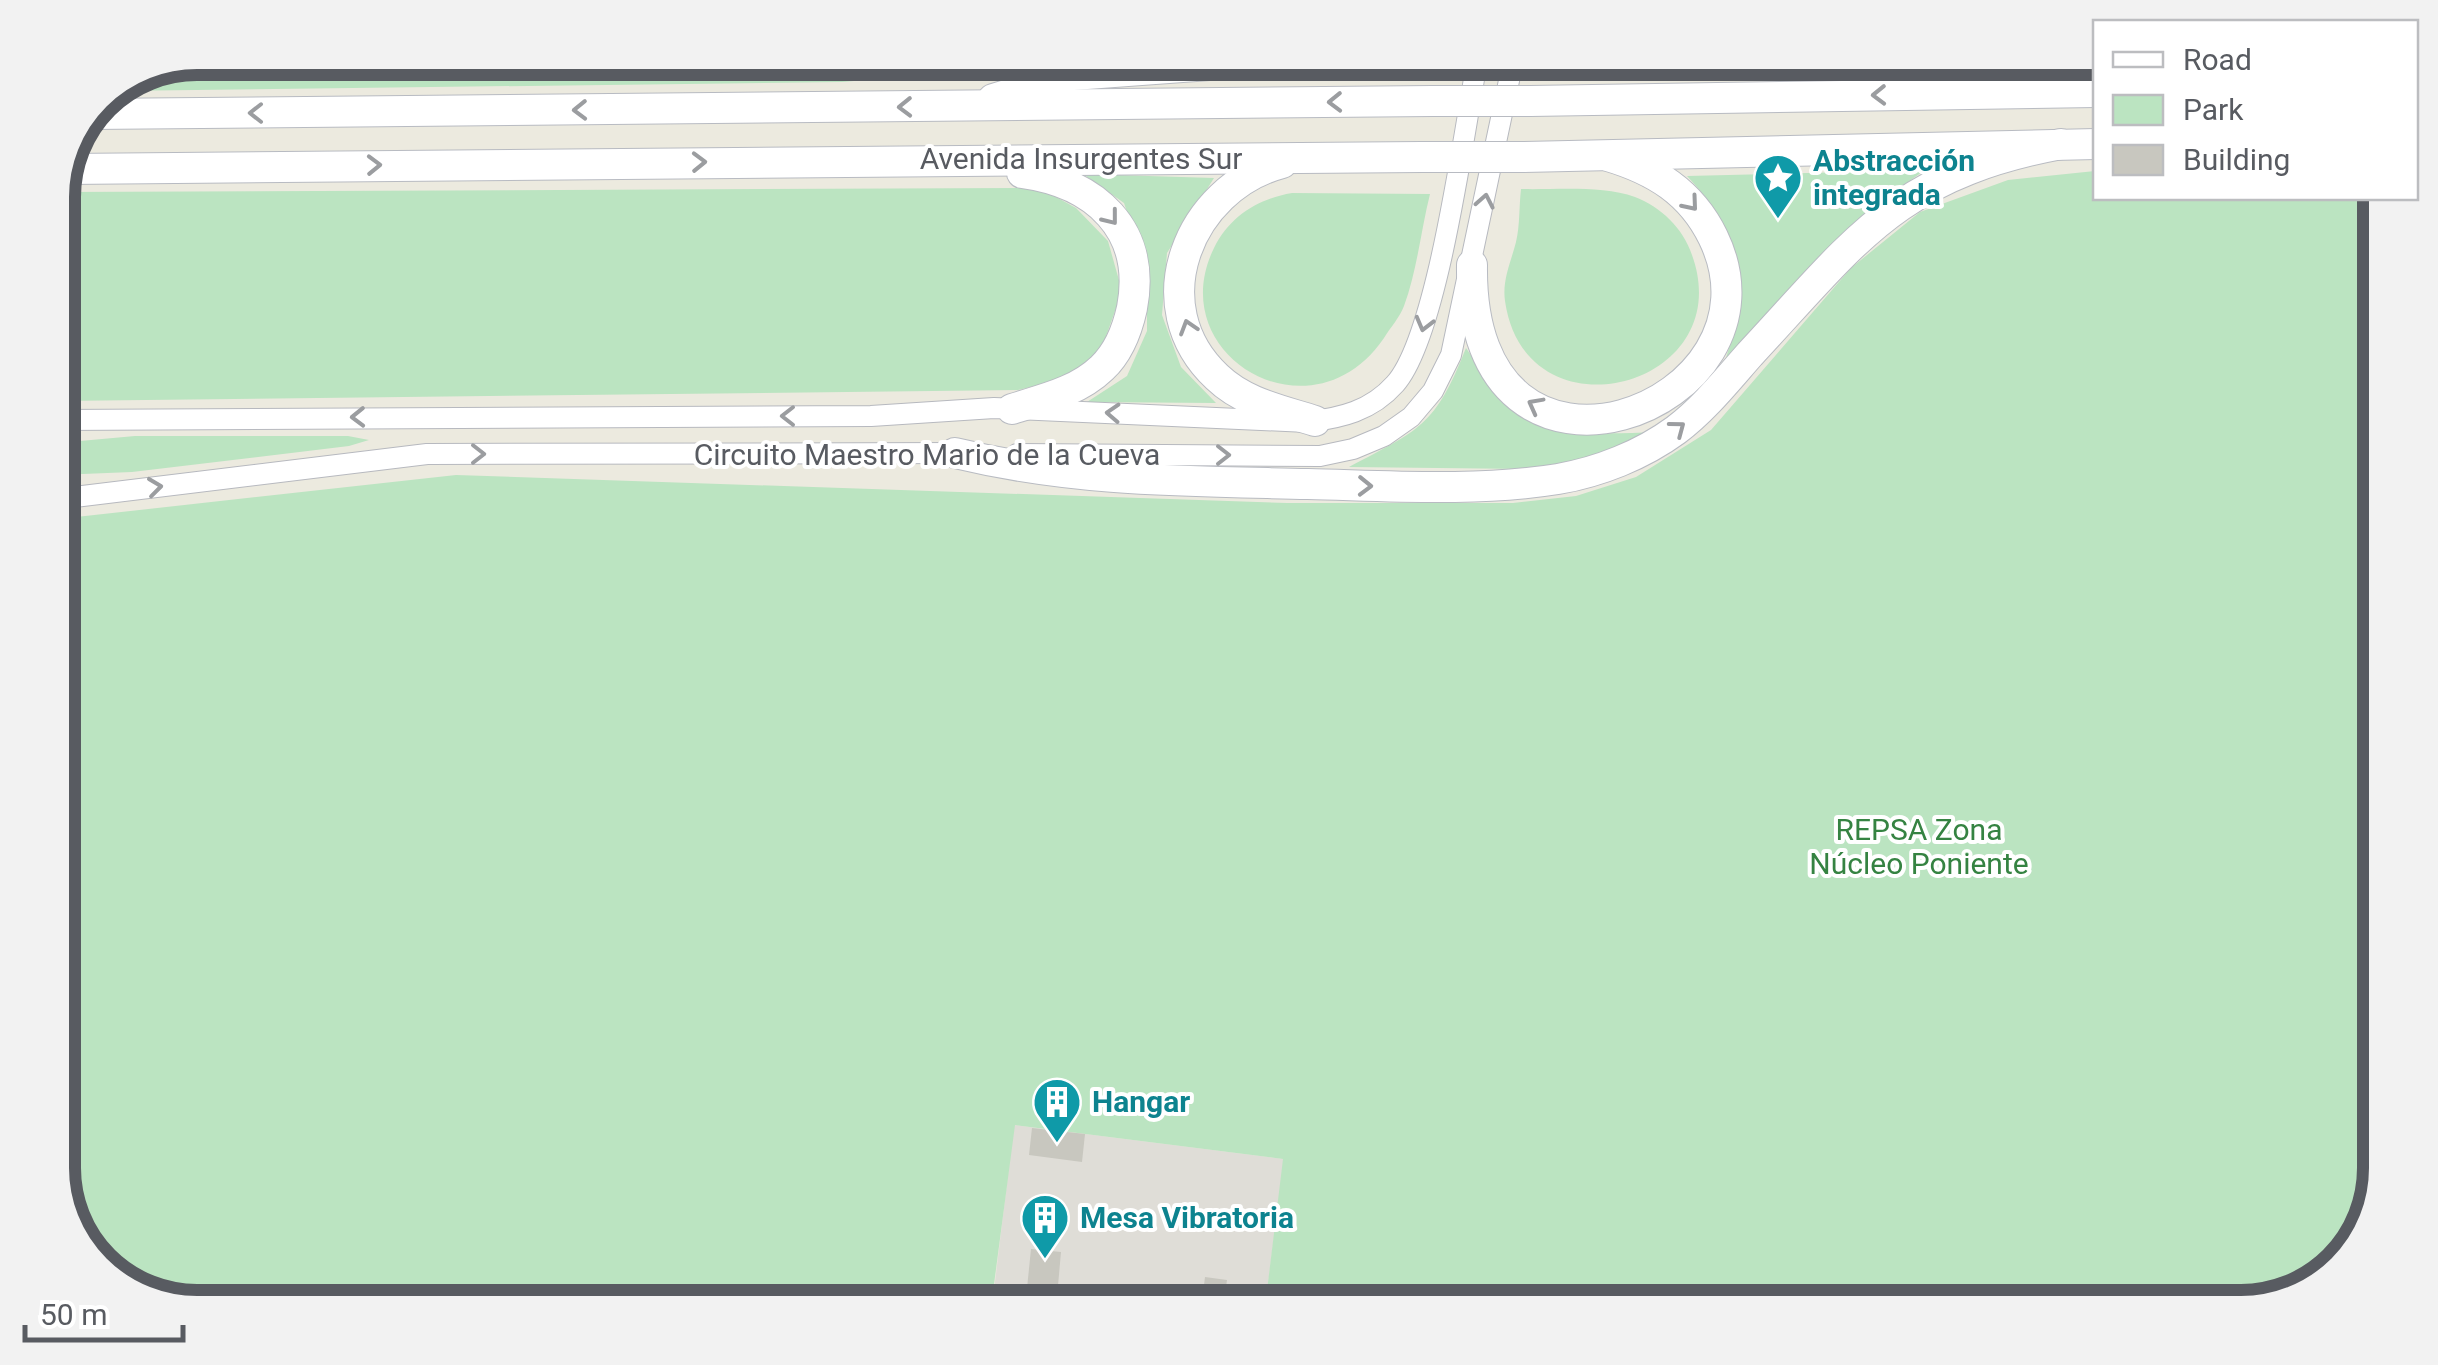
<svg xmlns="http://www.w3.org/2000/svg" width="2438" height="1365" font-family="Roboto,sans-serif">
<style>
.industrial{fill:#dfddd7}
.green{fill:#bbe4c1}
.building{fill:#c8c7bf}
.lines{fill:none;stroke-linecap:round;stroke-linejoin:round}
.minor-casing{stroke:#b7b9bf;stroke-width:22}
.secondary-casing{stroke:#b8bbc2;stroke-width:32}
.minor{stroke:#fff;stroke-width:20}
.secondary{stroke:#fff;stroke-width:30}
.secondary-bridge-casing{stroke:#b8bbc2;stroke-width:32;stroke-linecap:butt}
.secondary-bridge{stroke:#fff;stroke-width:30}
.oneway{stroke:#9b9da0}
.labels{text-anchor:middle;stroke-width:8;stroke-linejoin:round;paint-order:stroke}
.street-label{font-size:30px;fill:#585b61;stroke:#fff}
.culture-label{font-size:30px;font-weight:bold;fill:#0d838f;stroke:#fff;text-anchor:start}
.park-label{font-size:30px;fill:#358342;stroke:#fff}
.rim{fill:none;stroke:#585b61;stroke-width:12}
</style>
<rect width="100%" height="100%" fill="#eceadf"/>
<polygon class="industrial" points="1014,1125 1284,1159 1265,1307 992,1307"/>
<g class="green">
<polygon points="197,57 1135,58 842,82 116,91"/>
<polygon points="1536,57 1879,57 1891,70 1530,77"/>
<polygon points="1969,58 2095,58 2095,72 2054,73"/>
<path d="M1925,170L1874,206L1726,358C1750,281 1743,235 1687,176Z"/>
<polygon points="2095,171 2096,198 2380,198 2380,1169 2362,1237 2311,1289 2242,1307 1265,1307 1283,1159 1015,1125 991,1307 197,1307 128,1289 76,1238 58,1177 58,519 456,475 1287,503 1513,503 1576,496 1636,477 1711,430 1851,268 1920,212 2008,180"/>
<polygon points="1083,174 1214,178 1167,253 1162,315 1181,367 1216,403 1087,402 1127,376 1147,331 1147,272 1124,203"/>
<polygon points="1023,188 1047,192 1076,208 1108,241 1122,291 1103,345 1074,377 1018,390 58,401 58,192"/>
<path d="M1521,189C1556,190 1601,185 1635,197C1661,207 1683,228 1692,255C1740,388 1525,443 1505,301C1502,280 1511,262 1516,242C1520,225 1519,206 1521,189Z"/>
<path d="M1292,193L1430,194C1421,230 1417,271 1404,306C1400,317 1390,328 1384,338C1312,444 1161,356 1214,248C1230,216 1258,199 1292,193Z"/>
<path d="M1466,348C1525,436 1556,436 1657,432L1590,457L1531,469L1349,467C1421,429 1435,426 1466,348Z"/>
<polygon points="135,436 348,436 369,440 349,446 132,472 58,475 58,443"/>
</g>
<g class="building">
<polygon points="1032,1128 1085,1134 1082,1162 1029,1155"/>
<polygon points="1031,1249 1061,1252 1056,1308 1025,1308"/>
<polygon points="1205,1277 1227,1280 1223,1308 1201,1308"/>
</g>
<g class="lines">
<g class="minor-casing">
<g id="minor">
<path d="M58,420L871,416L994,408L1307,422C1341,418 1371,411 1395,384C1438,336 1464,129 1478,57"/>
<polyline points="1017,454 1320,456 1353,449 1384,436 1411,417 1433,391 1451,355 1514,57"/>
<polyline points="58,499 427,454 968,453"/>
</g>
</g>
<g class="secondary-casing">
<g id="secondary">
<polyline points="1909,57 1974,92"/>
<polyline points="993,99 1073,75 1321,57"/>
<polyline points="1530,101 2096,92"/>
<polyline points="91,114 1433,101"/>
<polyline points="1523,157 2096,144"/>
<path d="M1282,163C1188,188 1141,306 1217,377C1244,403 1281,410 1315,421"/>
<polyline points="67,169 1422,157"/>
<path d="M1472,265C1468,532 1796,407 1713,237C1691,192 1655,170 1608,156"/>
<path d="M1012,409C1043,399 1077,392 1102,368C1119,352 1127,331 1132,308C1147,229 1095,183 1022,173"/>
<path d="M955,453C1076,482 1185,481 1308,484C1390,486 1477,492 1558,479C1599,472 1642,455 1676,430C1704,409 1727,380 1750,354C1857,239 1897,175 2061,144"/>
</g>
</g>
<use href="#minor" class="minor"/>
<use href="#secondary" class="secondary"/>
<g class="secondary-bridge-casing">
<g id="secondary-bridge">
<polyline points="1433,101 1530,101"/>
<polyline points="1422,157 1523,157"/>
</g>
</g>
<use href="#secondary-bridge" class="secondary-bridge"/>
</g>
<defs><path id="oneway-chevron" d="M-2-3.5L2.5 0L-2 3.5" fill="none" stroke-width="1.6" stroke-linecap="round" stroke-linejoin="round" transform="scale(2.5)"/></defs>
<g class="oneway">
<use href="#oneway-chevron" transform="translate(1879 95) rotate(179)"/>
<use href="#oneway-chevron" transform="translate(1335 102) rotate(179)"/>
<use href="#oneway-chevron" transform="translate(905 107) rotate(179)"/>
<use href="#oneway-chevron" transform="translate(580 110) rotate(179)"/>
<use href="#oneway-chevron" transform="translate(256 113) rotate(180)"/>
<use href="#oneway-chevron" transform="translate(699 162) rotate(-1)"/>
<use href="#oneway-chevron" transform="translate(374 165) rotate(-1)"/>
<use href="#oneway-chevron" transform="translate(1485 201) rotate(-79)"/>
<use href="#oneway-chevron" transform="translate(1691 204) rotate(50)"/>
<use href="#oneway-chevron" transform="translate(1111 218) rotate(52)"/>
<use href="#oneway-chevron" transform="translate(1424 324) rotate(105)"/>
<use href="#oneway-chevron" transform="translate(1188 327) rotate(-107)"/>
<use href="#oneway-chevron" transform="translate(1535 405) rotate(-152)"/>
<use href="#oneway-chevron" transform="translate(1113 413) rotate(-177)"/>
<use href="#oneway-chevron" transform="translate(788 416) rotate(-180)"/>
<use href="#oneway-chevron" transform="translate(358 417) rotate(179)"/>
<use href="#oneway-chevron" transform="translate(1678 428) rotate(-37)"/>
<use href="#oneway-chevron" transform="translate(478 454)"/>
<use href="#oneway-chevron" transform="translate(1223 455)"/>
<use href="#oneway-chevron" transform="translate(1365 486) rotate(1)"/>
<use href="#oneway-chevron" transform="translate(155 487) rotate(-7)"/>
</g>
<defs>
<g id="sight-pin" transform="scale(2.5)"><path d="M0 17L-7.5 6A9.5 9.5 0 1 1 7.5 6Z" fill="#0f9aa8" stroke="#fff"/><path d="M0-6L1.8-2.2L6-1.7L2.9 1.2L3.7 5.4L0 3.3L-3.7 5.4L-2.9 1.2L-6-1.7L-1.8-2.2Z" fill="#fff"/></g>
<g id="building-pin" transform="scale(2.5)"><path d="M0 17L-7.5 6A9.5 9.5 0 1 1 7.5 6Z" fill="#0f9aa8" stroke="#fff"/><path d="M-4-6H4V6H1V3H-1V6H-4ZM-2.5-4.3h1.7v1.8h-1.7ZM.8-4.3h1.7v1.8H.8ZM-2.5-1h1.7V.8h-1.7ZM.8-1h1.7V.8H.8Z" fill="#fff"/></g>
</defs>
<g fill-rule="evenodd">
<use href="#sight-pin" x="1778" y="178"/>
<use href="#building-pin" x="1057" y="1102"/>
<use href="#building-pin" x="1045" y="1218"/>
</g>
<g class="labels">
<g class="street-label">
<text x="1081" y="169">Avenida Insurgentes Sur</text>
<text x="927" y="465">Circuito Maestro Mario de la Cueva</text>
</g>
<g class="culture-label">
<text x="1813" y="171">Abstracción<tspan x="1813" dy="34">integrada</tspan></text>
<text x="1092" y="1112">Hangar</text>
<text x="1080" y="1228">Mesa Vibratoria</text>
</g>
<g class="park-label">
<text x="1919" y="840">REPSA Zona<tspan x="1919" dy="34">Núcleo Poniente</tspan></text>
</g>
</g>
<path d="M0 0H2438V1365H0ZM197 75H2241A122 122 0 0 1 2363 197V1168A122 122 0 0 1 2241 1290H197A122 122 0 0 1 75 1168V197A122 122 0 0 1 197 75Z" fill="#f2f2f2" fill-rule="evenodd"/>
<path class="rim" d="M197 75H2241A122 122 0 0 1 2363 197V1168A122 122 0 0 1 2241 1290H197A122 122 0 0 1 75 1168V197A122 122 0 0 1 197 75Z"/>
<rect x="2093" y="20" width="325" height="180" fill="#ffffff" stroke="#bcbdc0" stroke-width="2.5"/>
<rect x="2113" y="52" width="50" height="15" fill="#ffffff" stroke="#bcbdc0" stroke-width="2.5"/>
<text x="2183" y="70" font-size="30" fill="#585b61">Road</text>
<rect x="2113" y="95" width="50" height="30" fill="#bbe4c1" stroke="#bcbdc0" stroke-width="2.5"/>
<text x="2183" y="120" font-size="30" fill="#585b61">Park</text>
<rect x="2113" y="145" width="50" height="30" fill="#c8c7bf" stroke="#bcbdc0" stroke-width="2.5"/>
<text x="2183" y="170" font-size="30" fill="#585b61">Building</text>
<path d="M25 1325v15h158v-15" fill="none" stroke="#585b61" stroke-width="5"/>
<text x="40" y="1325" font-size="30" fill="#585b61" stroke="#ffffff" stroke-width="8" paint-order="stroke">50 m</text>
</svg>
